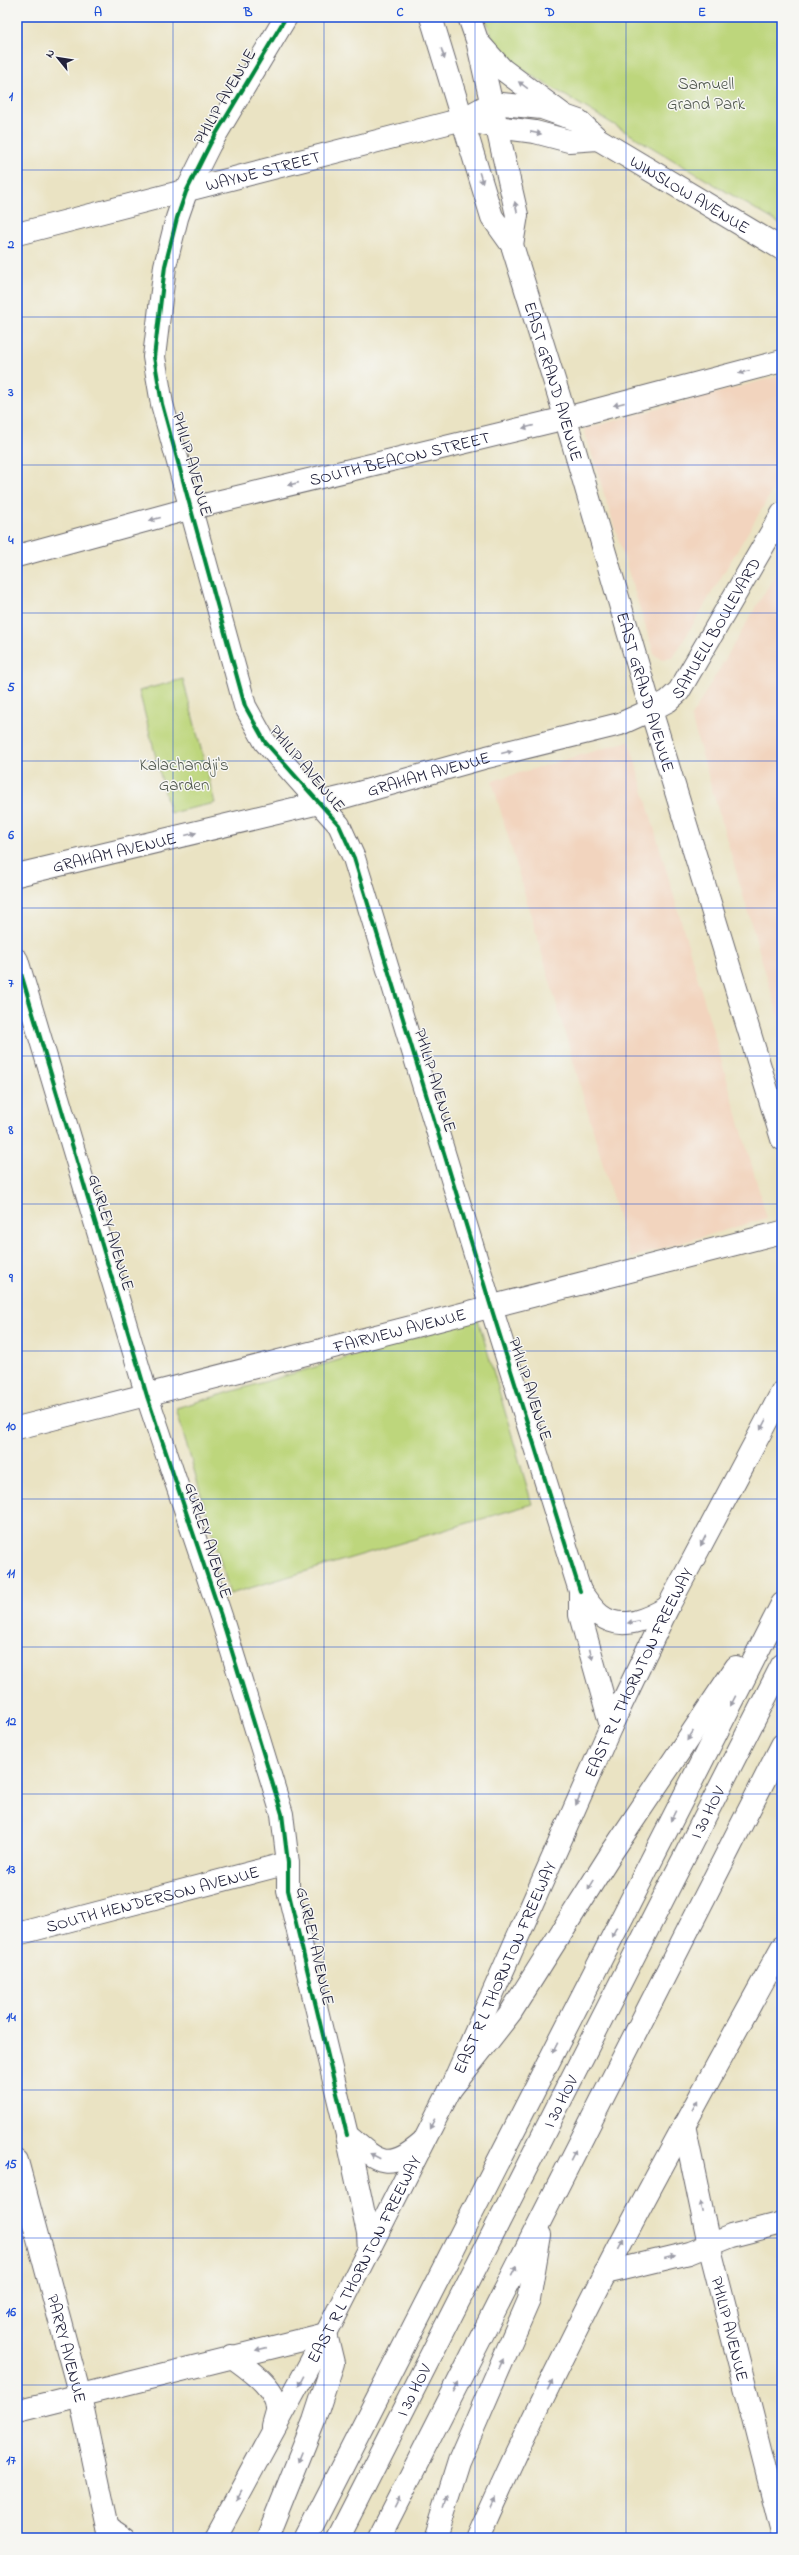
<svg xmlns="http://www.w3.org/2000/svg" width="799" height="2555" font-family="'Indie Flower',sans-serif">
<style>
.built{fill:#f2d4be}
.green{fill:#bdd67b;stroke:#707c5b}
.lines{fill:none;stroke-linecap:round;stroke-linejoin:round}
.minor-casing{stroke:#68666b;stroke-width:24}
.tertiary-casing{stroke:#68666b;stroke-width:24}
.secondary-casing{stroke:#68666b;stroke-width:24}
.primary-casing{stroke:#68666b;stroke-width:24}
.motorway-casing{stroke:#68666b;stroke-width:24}
.minor{stroke:#fff;stroke-width:22}
.tertiary{stroke:#fff;stroke-width:22}
.secondary{stroke:#fff;stroke-width:22}
.primary{stroke:#fff;stroke-width:22}
.motorway{stroke:#fff;stroke-width:22}
.cycleway-casing{stroke:#f6f6f2;stroke-width:6}
.cycleway{stroke:#00873e;stroke-width:4}
.oneway{fill:#9c9ca7}
.grid{fill:none;stroke:#1d4ed8;stroke-width:1;stroke-opacity:0.55}
.labels{text-anchor:middle;stroke-width:3;stroke-linejoin:round;paint-order:stroke}
.park-label{font-size:17px;fill:#50584e;stroke:#f6f6f2}
.street-label{font-size:17px;fill:#22223b;stroke:#f6f6f2}
.neatline{fill:none;stroke:#1d4ed8;stroke-width:1.5}
.grid-label{font-size:13px;text-anchor:middle;font-weight:bold;fill:#1d4ed8}
</style>
<rect width="100%" height="100%" fill="#f6f6f2"/>
<filter id="ink" filterUnits="userSpaceOnUse"><feTurbulence type="fractalNoise" baseFrequency=".025" numOctaves="2"/><feDisplacementMap in="SourceGraphic" scale="8" xChannelSelector="R" yChannelSelector="G"/><feConvolveMatrix kernelMatrix="1 2 1 2 8 2 1 2 1" color-interpolation-filters="sRGB"/></filter>
<filter id="wash" filterUnits="userSpaceOnUse"><feTurbulence type="fractalNoise" baseFrequency=".012" numOctaves="4" result="noise"/><feDisplacementMap in="SourceGraphic" scale="16" xChannelSelector="R" yChannelSelector="G"/><feGaussianBlur stdDeviation="0.9" result="paint"/><feColorMatrix in="noise" values="0 0 0 0 0 0 0 0 0 0 0 0 0 0 0 0 0 1.4 0 .05"/><feComposite in="paint" operator="in"/></filter>
<g filter="url(#wash)">
<rect width="100%" height="100%" fill="#eae3c3"/>
<g class="built">
<polygon points="782,375 782,475 673,658 660,659 654,654 584,429"/>
<polygon points="782,563 782,1029 691,717"/>
<polygon points="629,741 767,1218 630,1258 492,781"/>
</g>
<g class="green">
<polygon points="485,17 782,17 782,225 509,62 494,42"/>
<polygon points="183,679 215,803 170,813 139,691"/>
<polygon points="478,1319 532,1504 230,1594 176,1408"/>
</g>
</g>
<g filter="url(#ink)">
<g class="lines">
<g class="minor-casing">
<g id="minor">
<polyline points="286,17 210,144 186,192 177,218 165,266 154,357 162,404 245,706 265,742 339,825 354,858 491,1307 580,1591"/>
<polyline points="492,103 463,119 497,127"/>
<path id="s1" d="M17,234L463,119"/>
<polyline points="17,960 147,1396 221,1616 282,1814 288,1863 288,1890 347,2135"/>
<path id="s2" d="M17,1428L782,1232"/>
<path d="M611,1726L580,1615V1591C586,1599 592,1609 600,1615C621,1632 648,1619 668,1607"/>
<path id="s3" d="M17,1934L288,1863"/>
<path id="s4" d="M684,2125L709,2245L782,2532"/>
<path id="s5" d="M17,2161L80,2396L110,2538"/>
<path d="M369,2250L368,2233L347,2135C377,2161 387,2173 421,2144"/>
<polyline points="605,2273 689,2253 731,2236 782,2223"/>
<polyline points="17,2411 326,2334"/>
</g>
</g>
<g class="tertiary-casing">
<g id="tertiary">
<path id="s6" d="M492,103L542,108L579,121L598,139L782,249"/>
<polyline points="497,127 535,132 569,141 598,139"/>
<path id="s7" d="M17,556L192,508L566,418L782,361"/>
<path id="s8" d="M17,875L344,797L487,757L620,724L651,710"/>
</g>
</g>
<g class="secondary-casing">
<g id="secondary">
<path id="s9" d="M651,710L668,701L679,691L782,514"/>
<path d="M231,2356C247,2368 279,2388 277,2412C276,2417 274,2422 273,2427"/>
<polyline points="108,2527 124,2538"/>
<path id="s10" d="M215,2538L326,2334L450,2090L611,1726L668,1607L782,1392"/>
<path d="M478,2538C567,2335 675,2141 782,1947"/>
</g>
</g>
<g class="primary-casing">
<g id="primary">
<path id="s11" d="M431,17L492,217L512,245L559,396L651,710L782,1139"/>
<polyline points="469,17 477,40 517,215 512,245"/>
<polyline points="478,42 502,69 565,116"/>
</g>
</g>
<g class="motorway-casing">
<g id="motorway">
<polyline points="450,2090 511,2012 612,1852 736,1667"/>
<polyline points="267,2538 314,2421 333,2363 326,2334"/>
<polyline points="306,2538 782,1604"/>
<path id="s12" d="M338,2538L782,1665"/>
<polyline points="379,2538 782,1745"/>
<polyline points="435,2538 459,2461 529,2300 540,2235"/>
</g>
</g>
<use href="#minor" class="minor"/>
<use href="#tertiary" class="tertiary"/>
<use href="#secondary" class="secondary"/>
<use href="#primary" class="primary"/>
<use href="#motorway" class="motorway"/>
<g class="cycleway-casing">
<g id="cycleway">
<polyline points="286,17 210,144 186,192 177,218 165,266 154,357 162,404 245,706 265,742 339,825 354,858 491,1307 580,1591"/>
<polyline points="17,960 147,1396 221,1616 282,1814 288,1863 288,1890 347,2135"/>
</g>
</g>
<use href="#cycleway" class="cycleway"/>
</g>
<defs><path id="oneway-solid" d="M-6-.8H1V-3.2L6.5 0L1 3.2V.8H-6Z"/></defs>
<g class="oneway">
<use href="#oneway-solid" transform="translate(443 54) rotate(73)"/>
<use href="#oneway-solid" transform="translate(523 85) rotate(-144)"/>
<use href="#oneway-solid" transform="translate(536 133) rotate(11)"/>
<use href="#oneway-solid" transform="translate(481 178) rotate(73)"/>
<use href="#oneway-solid" transform="translate(516 207) rotate(-103)"/>
<use href="#oneway-solid" transform="translate(744 372) rotate(165)"/>
<use href="#oneway-solid" transform="translate(619 404) rotate(165)"/>
<use href="#oneway-solid" transform="translate(528 427) rotate(166)"/>
<use href="#oneway-solid" transform="translate(293 484) rotate(167)"/>
<use href="#oneway-solid" transform="translate(155 519) rotate(165)"/>
<use href="#oneway-solid" transform="translate(507 752) rotate(-14)"/>
<use href="#oneway-solid" transform="translate(191 834) rotate(-14)"/>
<use href="#oneway-solid" transform="translate(763 1425) rotate(118)"/>
<use href="#oneway-solid" transform="translate(703 1541) rotate(117)"/>
<use href="#oneway-solid" transform="translate(633 1622) rotate(169)"/>
<use href="#oneway-solid" transform="translate(591 1654) rotate(74)"/>
<use href="#oneway-solid" transform="translate(733 1701) rotate(117)"/>
<use href="#oneway-solid" transform="translate(690 1736) rotate(124)"/>
<use href="#oneway-solid" transform="translate(578 1800) rotate(114)"/>
<use href="#oneway-solid" transform="translate(673 1816) rotate(117)"/>
<use href="#oneway-solid" transform="translate(591 1885) rotate(122)"/>
<use href="#oneway-solid" transform="translate(614 1932) rotate(117)"/>
<use href="#oneway-solid" transform="translate(555 2048) rotate(117)"/>
<use href="#oneway-solid" transform="translate(695 2105) rotate(-61)"/>
<use href="#oneway-solid" transform="translate(432 2124) rotate(118)"/>
<use href="#oneway-solid" transform="translate(573 2155) rotate(-63)"/>
<use href="#oneway-solid" transform="translate(375 2156) rotate(-153)"/>
<use href="#oneway-solid" transform="translate(701 2207) rotate(-102)"/>
<use href="#oneway-solid" transform="translate(621 2244) rotate(-62)"/>
<use href="#oneway-solid" transform="translate(670 2257) rotate(-14)"/>
<use href="#oneway-solid" transform="translate(514 2271) rotate(-63)"/>
<use href="#oneway-solid" transform="translate(261 2349) rotate(167)"/>
<use href="#oneway-solid" transform="translate(501 2364) rotate(-66)"/>
<use href="#oneway-solid" transform="translate(301 2381) rotate(118)"/>
<use href="#oneway-solid" transform="translate(550 2385) rotate(-64)"/>
<use href="#oneway-solid" transform="translate(456 2387) rotate(-63)"/>
<use href="#oneway-solid" transform="translate(300 2457) rotate(112)"/>
<use href="#oneway-solid" transform="translate(239 2495) rotate(119)"/>
<use href="#oneway-solid" transform="translate(446 2501) rotate(-71)"/>
<use href="#oneway-solid" transform="translate(493 2502) rotate(-66)"/>
<use href="#oneway-solid" transform="translate(397 2503) rotate(-63)"/>
</g>
</g>
<path class="grid" d="M173,17V2538M324,17V2538M475,17V2538M626,17V2538M17,170H782M17,317H782M17,465H782M17,613H782M17,761H782M17,908H782M17,1056H782M17,1204H782M17,1351H782M17,1499H782M17,1647H782M17,1794H782M17,1942H782M17,2090H782M17,2238H782M17,2385H782"/>
<g class="labels">
<g class="park-label">
<text x="706" y="89">Samuell<tspan x="706" dy="20">Grand Park</tspan></text>
<text x="184" y="770">Kalachandji's<tspan x="184" dy="20">Garden</tspan></text>
</g>
<g class="street-label">
<text transform="translate(224 96) rotate(-60)" y="6">PHILIP AVENUE</text>
<text dy="6" stroke="none"><textPath href="#s1" startOffset="254">WAYNE STREET</textPath></text>
<text dy="6" stroke="none"><textPath href="#s6" startOffset="223">WINSLOW AVENUE</textPath></text>
<text dy="6" stroke="none"><textPath href="#s11" startOffset="386">EAST GRAND AVENUE</textPath></text>
<text dy="6" stroke="none"><textPath href="#s7" startOffset="395">SOUTH BEACON STREET</textPath></text>
<text transform="translate(193 464) rotate(74)" y="6">PHILIP AVENUE</text>
<text dy="6" stroke="none"><textPath href="#s9" startOffset="107">SAMUELL BOULEVARD</textPath></text>
<text dy="6" stroke="none"><textPath href="#s11" startOffset="710">EAST GRAND AVENUE</textPath></text>
<text transform="translate(308 768) rotate(50)" y="6">PHILIP AVENUE</text>
<text dy="6" stroke="none"><textPath href="#s8" startOffset="424">GRAHAM AVENUE</textPath></text>
<text dy="6" stroke="none"><textPath href="#s8" startOffset="100">GRAHAM AVENUE</textPath></text>
<text transform="translate(436 1080) rotate(73)" y="6">PHILIP AVENUE</text>
<text transform="translate(112 1232) rotate(73)" y="6">GURLEY AVENUE</text>
<text dy="6" stroke="none"><textPath href="#s2" startOffset="395">FAIRVIEW AVENUE</textPath></text>
<text transform="translate(531 1389) rotate(72)" y="6">PHILIP AVENUE</text>
<text transform="translate(209 1540) rotate(72)" y="6">GURLEY AVENUE</text>
<text dy="6" stroke="none"><textPath href="#s10" startOffset="964">EAST R L THORNTON FREEWAY</textPath></text>
<text dy="6" stroke="none"><textPath href="#s12" startOffset="814">I 30 HOV</textPath></text>
<text dy="6" stroke="none"><textPath href="#s3" startOffset="140">SOUTH HENDERSON AVENUE</textPath></text>
<text transform="translate(316 1946) rotate(77)" y="6">GURLEY AVENUE</text>
<text dy="6" stroke="none"><textPath href="#s10" startOffset="640">EAST R L THORNTON FREEWAY</textPath></text>
<text dy="6" stroke="none"><textPath href="#s12" startOffset="490">I 30 HOV</textPath></text>
<text dy="6" stroke="none"><textPath href="#s10" startOffset="316">EAST R L THORNTON FREEWAY</textPath></text>
<text dy="6" stroke="none"><textPath href="#s4" startOffset="209">PHILIP AVENUE</textPath></text>
<text dy="6" stroke="none"><textPath href="#s5" startOffset="194">PARRY AVENUE</textPath></text>
<text dy="6" stroke="none"><textPath href="#s12" startOffset="166">I 30 HOV</textPath></text>
</g>
</g>
<rect width="799" height="2555" fill="none" stroke="#f6f6f2" stroke-width="44"/>
<g transform="translate(58 58) rotate(300)" stroke="#f6f6f2" stroke-width="3" paint-order="stroke">
<path d="M0-3L7 15L0 10L-7 15Z" fill="#22223b"/>
<text y="-6" font-size="11" font-weight="bold" text-anchor="middle" fill="#22223b">N</text>
</g>
<rect x="22" y="22" width="755" height="2511" class="neatline"/>
<g class="grid-label">
<text x="98" y="16">A</text>
<text x="248" y="16">B</text>
<text x="400" y="16">C</text>
<text x="550" y="16">D</text>
<text x="702" y="16">E</text>
<text x="11" y="100">1</text>
<text x="11" y="248">2</text>
<text x="11" y="396">3</text>
<text x="11" y="544">4</text>
<text x="11" y="691">5</text>
<text x="11" y="839">6</text>
<text x="11" y="987">7</text>
<text x="11" y="1134">8</text>
<text x="11" y="1282">9</text>
<text x="11" y="1430">10</text>
<text x="11" y="1577">11</text>
<text x="11" y="1725">12</text>
<text x="11" y="1873">13</text>
<text x="11" y="2021">14</text>
<text x="11" y="2168">15</text>
<text x="11" y="2316">16</text>
<text x="11" y="2464">17</text>
</g>
</svg>
